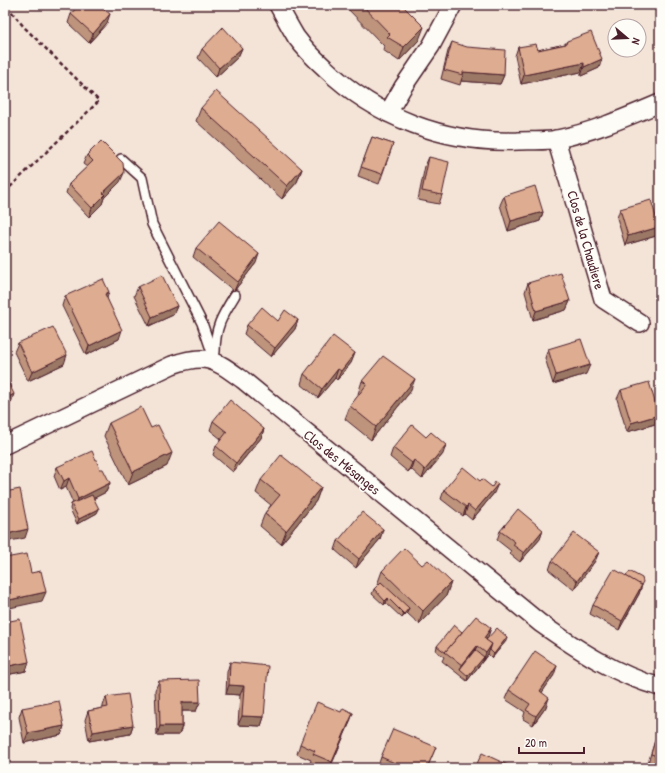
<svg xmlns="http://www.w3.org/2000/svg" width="665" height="773" font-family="'Patrick Hand',sans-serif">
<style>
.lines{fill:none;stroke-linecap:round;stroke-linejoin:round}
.service-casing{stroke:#4a1f2b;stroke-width:12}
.minor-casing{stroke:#4a1f2b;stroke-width:20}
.path{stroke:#4a1f2b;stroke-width:2.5;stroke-dasharray:4 3;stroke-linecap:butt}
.service{stroke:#fdfcf7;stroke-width:9}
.minor{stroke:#fdfcf7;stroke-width:17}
.wall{fill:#bf947d;stroke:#4a1f2b}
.shaded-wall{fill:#9b7866;stroke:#4a1f2b}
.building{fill:#deac91;stroke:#4a1f2b}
.labels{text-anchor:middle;stroke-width:3;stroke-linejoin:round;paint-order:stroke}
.street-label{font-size:14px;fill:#4a1f2b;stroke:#fdfcf7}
</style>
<rect width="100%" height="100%" fill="#f4e4d8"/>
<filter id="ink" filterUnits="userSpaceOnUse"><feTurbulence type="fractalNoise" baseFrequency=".025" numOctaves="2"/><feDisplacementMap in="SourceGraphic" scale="8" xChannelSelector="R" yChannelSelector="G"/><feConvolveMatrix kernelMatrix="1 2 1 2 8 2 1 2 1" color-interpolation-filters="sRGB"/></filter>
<g filter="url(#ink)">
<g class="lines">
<g class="service-casing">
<g id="service">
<polyline points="121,159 142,178 152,224 202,323 215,361"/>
<path d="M215,352C215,327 222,316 235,295"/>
</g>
</g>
<g class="minor-casing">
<g id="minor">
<path d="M278,5C284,16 290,27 296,37C304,48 315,59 325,68C377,118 446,144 518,141C530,140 545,142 557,139C593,132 627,117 660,103"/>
<polyline points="388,113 403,87 431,46 453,5"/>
<polyline points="556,139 603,299 640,323"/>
<path d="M5,445L172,365C207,353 214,359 243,380L540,623C577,649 616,675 660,687"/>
</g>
</g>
<polyline class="path" points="5,192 99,101 24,27 6,5"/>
<use href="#service" class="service"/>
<use href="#minor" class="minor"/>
</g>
<g class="wall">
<polygon points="344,5 402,5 419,40 399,61 383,50 384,46"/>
<polygon points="71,14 107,23 89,43 68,23"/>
<polygon points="567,41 599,68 581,76 581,72 521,84 515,56 518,47 538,50 565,44"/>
<polygon points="452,42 504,75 500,84 461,81 460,85 441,79 448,51"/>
<polygon points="242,48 238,57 216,77 198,58 202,49"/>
<polygon points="201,108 302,169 297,182 282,199 196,121"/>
<polygon points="372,137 393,144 379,184 358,176"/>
<polygon points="87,155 120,182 104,198 102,204 89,217 66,193 69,184 87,167 83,164"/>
<polygon points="429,157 442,195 439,204 418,200 425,166"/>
<polygon points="504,196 543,212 540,221 508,231 500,205"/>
<polygon points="620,209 656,236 625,245 617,218"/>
<polygon points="196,248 256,263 234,291 193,257"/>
<polygon points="528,283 570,301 566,310 533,320 525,292"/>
<polygon points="138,287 177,306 173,315 149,326 134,296"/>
<polygon points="65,296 107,298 119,339 86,355 62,306"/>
<polygon points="298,320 295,329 271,357 244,334 247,325 278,321"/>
<polygon points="18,343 64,364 28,381 14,352"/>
<polygon points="548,349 586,374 553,384 545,358"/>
<polygon points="355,353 351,363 337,380 335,378 318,398 301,384 304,374"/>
<polygon points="362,381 410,392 371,440 345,419 350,406 359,395 358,394"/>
<polygon points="621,390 655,424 627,432 617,399"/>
<polygon points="213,421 264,429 261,438 233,472 213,455 216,446 221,439 210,430"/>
<polygon points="109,423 151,428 167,466 128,485 104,436"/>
<polygon points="393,448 443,454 422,479 411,469 408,472 390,457"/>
<polygon points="57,467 100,469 110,483 106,492 94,498 97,513 77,524 70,509 71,504 73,503 66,487 60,490 54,476"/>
<polygon points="261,480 321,487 316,501 281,544 260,526 265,513 271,505 256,493"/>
<polygon points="480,481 492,487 494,493 472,520 465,514 463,516 441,499 444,490"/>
<polygon points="383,529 380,539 356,568 335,550 338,541"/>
<polygon points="543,530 540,539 520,562 510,554 511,551 497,540 500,531"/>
<polygon points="599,552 595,561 574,590 549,570 552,561"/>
<polygon points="422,565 451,582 446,596 419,624 407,613 402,618 386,603 384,605 372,594 374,589 378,585 377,585 382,571"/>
<polygon points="642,585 639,594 619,630 590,614 593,605"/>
<polygon points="5,622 29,662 26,671 6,675 5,672"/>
<polygon points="462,632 488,637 486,640 506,641 492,658 488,654 467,681 442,661 444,657 436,651 437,646"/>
<polygon points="230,662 264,717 261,726 238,725 240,695 226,694 227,672"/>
<polygon points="554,675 542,692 546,707 533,725 523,719 525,712 505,699 509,690"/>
<polygon points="159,681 200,702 196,711 182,711 182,726 179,735 157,735 155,690"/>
<polygon points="106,697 133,725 130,734 89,741 85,720 88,711 103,708 103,706"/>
<polygon points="22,708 64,726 61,735 24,743 19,717"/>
<polygon points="350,722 330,768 321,768 310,764 311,760 297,754 300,744"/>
<polygon points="660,724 660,767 648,763"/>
<polygon points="436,747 427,768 381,768 378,766 381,757"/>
</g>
<g class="shaded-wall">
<polygon points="110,14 107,23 89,43 93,34"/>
<polygon points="424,27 419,40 399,61 404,47"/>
<polygon points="242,48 238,57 216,77 219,68"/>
<polygon points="602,59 599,68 581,76 584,67"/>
<polygon points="584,63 581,72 521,84 524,75"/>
<polygon points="463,72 504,75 500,84 461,81 463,75"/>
<polygon points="302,169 297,182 282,199 287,186"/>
<polygon points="124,173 120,182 104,198 102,204 89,217 92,208 103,193"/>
<polygon points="543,212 540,221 508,231 511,221"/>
<polygon points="659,227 656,236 625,245 628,236"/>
<polygon points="259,254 256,263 234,291 238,282"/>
<polygon points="109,292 106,301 105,294"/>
<polygon points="570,301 566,310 533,320 536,311"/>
<polygon points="177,306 173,315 149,326 152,317"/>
<polygon points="298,320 295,329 271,357 275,348"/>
<polygon points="122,330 119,339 86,355 89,346"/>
<polygon points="355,353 351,363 337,380 341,371"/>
<polygon points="67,355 64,364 28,381 32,372"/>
<polygon points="590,365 586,374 553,384 556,375"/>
<polygon points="338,369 335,378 318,398 322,389"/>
<polygon points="415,379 410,392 371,440 376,427"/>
<polygon points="14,394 11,403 5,406 5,399"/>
<polygon points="659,415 655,424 627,432 631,423"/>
<polygon points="264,429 261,438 233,472 236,463"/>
<polygon points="446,445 443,454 422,479 425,470"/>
<polygon points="172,453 167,466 128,485 133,472"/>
<polygon points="414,460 411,469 408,472 412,463"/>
<polygon points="69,478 66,487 60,490 64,481"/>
<polygon points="110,483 106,492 75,508 78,499"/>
<polygon points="498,484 494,493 472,520 475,511"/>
<polygon points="321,487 316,501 281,544 286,531"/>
<polygon points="468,505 465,514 463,516 466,507"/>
<polygon points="99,509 97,513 77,524 79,519"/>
<polygon points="28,529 25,538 5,542 5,539 7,534"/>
<polygon points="383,529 380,539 356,568 359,559"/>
<polygon points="543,530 540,539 520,562 524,553"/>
<polygon points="599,552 595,561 574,590 577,581"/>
<polygon points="451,582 446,596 419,624 423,611"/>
<polygon points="642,585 639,594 619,630 622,621"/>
<polygon points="46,592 42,601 5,609 5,601"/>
<polygon points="388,598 386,603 384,605 385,601"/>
<polygon points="409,608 407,613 402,618 404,614"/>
<polygon points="491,628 488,637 480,647 484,638"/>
<polygon points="507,637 506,641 492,658 494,654"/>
<polygon points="492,644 488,654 482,662 486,653"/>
<polygon points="477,646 473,655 460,669 462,665"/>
<polygon points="484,657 482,662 467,681 468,676"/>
<polygon points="29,662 26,671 6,675 9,666"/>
<polygon points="557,666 554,675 537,700 540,691"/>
<polygon points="229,685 244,686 240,695 226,694"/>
<polygon points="549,698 546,707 533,725 536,716"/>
<polygon points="182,702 200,702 196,711 179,711"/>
<polygon points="353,713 350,722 330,768 332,762"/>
<polygon points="242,716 264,717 261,726 238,725"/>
<polygon points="133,725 130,734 89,741 93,732"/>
<polygon points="64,726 61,735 24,743 28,733"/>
<polygon points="160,726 182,726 179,735 157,735"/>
</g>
<g class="building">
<polygon points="79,5 99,5 110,14 93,34 71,14"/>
<polygon points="362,5 402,5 424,27 404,47 387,37 390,34"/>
<polygon points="223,27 242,48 219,68 202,49"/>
<polygon points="591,32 602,59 584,67 584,63 524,75 518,47 536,44 538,50 566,44 567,41"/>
<polygon points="452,42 467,47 505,50 504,75 463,72 463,75 444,70"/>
<polygon points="216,91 302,169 287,186 201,108"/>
<polygon points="372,137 393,144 382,174 361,167"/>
<polygon points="101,141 123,163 124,173 103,193 105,195 92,208 69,184 93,161 87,155"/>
<polygon points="429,157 449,162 442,195 422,191"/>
<polygon points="535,186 543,212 511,221 504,196"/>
<polygon points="651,200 659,227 628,236 620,209"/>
<polygon points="219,221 259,254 238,282 196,248"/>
<polygon points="561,273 570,301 536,311 528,283"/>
<polygon points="162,275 177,306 152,317 138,287"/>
<polygon points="103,279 109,292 105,294 122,330 89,346 65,296"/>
<polygon points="262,307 278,321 285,310 298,320 275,348 247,325"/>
<polygon points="53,327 67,355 32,372 18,343"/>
<polygon points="333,336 355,353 341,371 338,369 322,389 304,374"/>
<polygon points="581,339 590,365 556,375 548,349"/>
<polygon points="383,356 415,379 376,427 350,406 367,384 362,381"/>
<polygon points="5,376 14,394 5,399"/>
<polygon points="649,382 659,415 631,423 621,390"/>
<polygon points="230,400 264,429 236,463 216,446 227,432 213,421"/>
<polygon points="141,407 151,428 158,425 172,453 133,472 109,423"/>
<polygon points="412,425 426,437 431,432 446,445 425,470 414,460 412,463 393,448"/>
<polygon points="92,451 100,469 103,469 110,483 78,499 69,478 64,481 57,467"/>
<polygon points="281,455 321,487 286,531 265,513 280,495 261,480"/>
<polygon points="463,467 480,481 482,479 492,487 495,482 498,484 475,511 468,505 466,507 444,490"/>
<polygon points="20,489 28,529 7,534 6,532 5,532 5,492"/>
<polygon points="92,495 99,509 79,519 71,504"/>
<polygon points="518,509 543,530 524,553 513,545 515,542 500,531"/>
<polygon points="362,512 383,529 359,559 338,541"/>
<polygon points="574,533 599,552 577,581 552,561"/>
<polygon points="404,548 422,565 428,560 451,582 423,611 382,571"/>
<polygon points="27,554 31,573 41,571 46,592 5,601 5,558"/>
<polygon points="614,569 642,585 622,621 593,605"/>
<polygon points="631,572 642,578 643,582 641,585 626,576 628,573"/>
<polygon points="381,582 409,608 404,614 388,598 385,601 374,589"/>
<polygon points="476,616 491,628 484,638 492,644 486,653 477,646 462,665 445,652"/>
<polygon points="20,619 29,662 9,666 5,647 5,622"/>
<polygon points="454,625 462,632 445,652 446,653 437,646"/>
<polygon points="497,628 507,637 494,654 490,650 492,644 486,640"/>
<polygon points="475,650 484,657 468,676 460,669"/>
<polygon points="535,651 557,666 540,691 549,698 536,716 526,710 530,704 509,690"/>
<polygon points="230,662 268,666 264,717 242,716 244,686 229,685"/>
<polygon points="199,680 200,702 182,702 182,726 160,726 159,681"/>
<polygon points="128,694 133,725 93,732 88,711 108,707 106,697"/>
<polygon points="59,701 64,726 28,733 22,708"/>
<polygon points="317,702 341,712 343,708 353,713 332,762 313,754 315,751 300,744"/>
<polygon points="660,724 660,757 651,754"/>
<polygon points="393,729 436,747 427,768 406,768 381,757"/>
<polygon points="482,753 510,766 509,768 475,768"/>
</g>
</g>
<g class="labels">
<g class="street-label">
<text transform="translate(586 240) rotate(74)" y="5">Clos de la Chaudiere</text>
<text transform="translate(342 462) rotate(39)" y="5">Clos des Mésanges</text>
</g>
</g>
<rect width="665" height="773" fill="none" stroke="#fdfcf7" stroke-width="20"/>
<rect x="10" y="10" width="645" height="753" fill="none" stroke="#4a1f2b" stroke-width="1.5" filter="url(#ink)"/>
<g transform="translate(627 38) rotate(109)"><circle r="19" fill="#fdfcf7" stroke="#b5a4a5"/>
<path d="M0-3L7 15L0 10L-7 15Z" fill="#4a1f2b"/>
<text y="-6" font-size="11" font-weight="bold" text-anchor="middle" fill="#4a1f2b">N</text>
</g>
<path d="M519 747v6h65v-6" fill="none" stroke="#4a1f2b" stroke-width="2"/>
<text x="525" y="747" font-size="12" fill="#4a1f2b" stroke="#fdfcf7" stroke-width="3" paint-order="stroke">20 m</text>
</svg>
